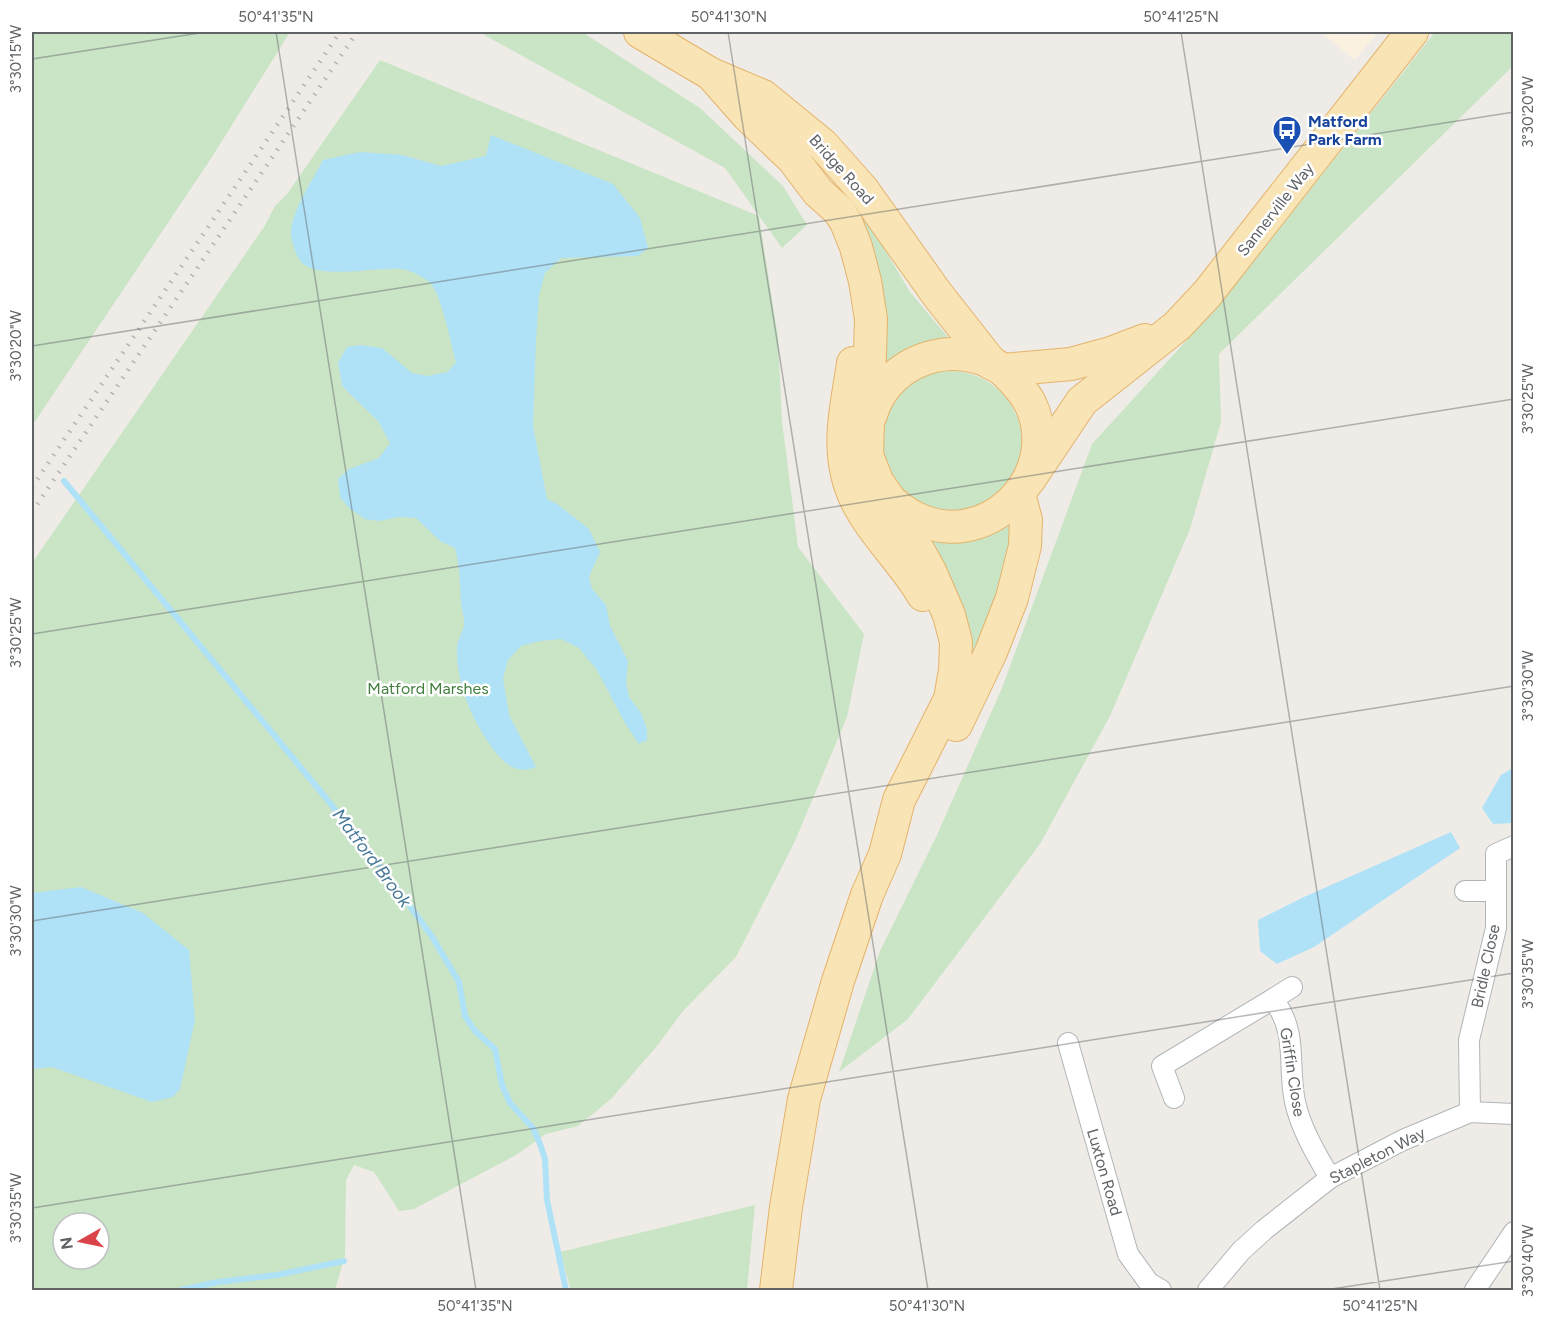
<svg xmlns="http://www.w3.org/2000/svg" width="1545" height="1322" font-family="Figtree,sans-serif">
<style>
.commercial{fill:#fbf1e0}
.green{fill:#cae4c6;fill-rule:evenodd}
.water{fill:#afe1f7}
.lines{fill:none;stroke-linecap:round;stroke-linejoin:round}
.stream{stroke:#afe1f7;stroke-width:6}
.minor-casing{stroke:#b2b5b8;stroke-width:22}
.primary-casing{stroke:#e5b36b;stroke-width:34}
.minor{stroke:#fff;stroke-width:20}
.primary{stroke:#f8e4b4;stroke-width:32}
.rail{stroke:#b3b4b4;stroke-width:4.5;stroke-dasharray:1.5 8;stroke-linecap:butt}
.ticks{fill:none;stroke:#5f6366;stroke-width:1.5;stroke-opacity:0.45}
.labels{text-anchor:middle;stroke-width:5;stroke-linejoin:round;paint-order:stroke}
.transit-label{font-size:16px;font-weight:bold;fill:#164399;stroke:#fff;text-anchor:start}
.street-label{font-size:16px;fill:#5f6366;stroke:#fff}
.park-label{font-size:16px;fill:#417f3d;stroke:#fff}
.water-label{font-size:18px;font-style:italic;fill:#467898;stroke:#fff}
.neatline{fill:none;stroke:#5f6366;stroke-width:2}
.ticks-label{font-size:15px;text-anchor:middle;fill:#5f6366}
</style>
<rect width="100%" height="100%" fill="#efece7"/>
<polygon class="commercial" points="1320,32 1378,32 1355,60"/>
<g class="green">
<polygon points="32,32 290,32 212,157 32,426"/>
<polygon points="479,32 582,32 700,108 783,186 807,225 782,248 725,168"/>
<polygon points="1435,32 1513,32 1513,66 1219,354 1221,422 1190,529 1110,716 1040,844 908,1019 839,1072 880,951 937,835 1002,688 1092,444 1219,305"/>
<path d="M380,60L759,216L778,337L782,421L798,547L864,634L847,717L795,841L736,957L683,1011L657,1046L611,1099L578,1126L546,1134L516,1155L414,1209L399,1211L374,1172L354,1165L346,1180L345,1256L335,1290H344H32V563L264,227L275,206L287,194ZM63,1223H99V1259H63Z"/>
<polygon points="844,181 910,292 952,342 890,361 884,364 834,190"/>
<circle cx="950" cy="443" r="72"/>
<polygon points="1006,524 1011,524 1014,529 1006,573 970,663 920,535"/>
<polygon points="755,1205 747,1290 571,1290 560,1252"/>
</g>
<g class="water">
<path d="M491,135L613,184L640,218L648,248L638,256L561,258L545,273L539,295L536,341L533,426L547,499L557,504L589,529L600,552L589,577L592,589L606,605L610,626L628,661L626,683L629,697L641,713L647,729V740L639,744L625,723L597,670L579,648L561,639L540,641L521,646L508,660L503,678L509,715L536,767C519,774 508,767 497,754C474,725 456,686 457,648C457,640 462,634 464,626C465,619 462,611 461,603C460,584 460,567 455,548L440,541L416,518L399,517L379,521L365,519L349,508L340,497L338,479L349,469L379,458L390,443L378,421L347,391L342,385L338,363L347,347L360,345L382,348L412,373L427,376L448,372L456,362C451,345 441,290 428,281C423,277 413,272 407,270C380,263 306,287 296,253C294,247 290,238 291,231C294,206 312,182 323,160L360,152L402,155L441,166L486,156Z"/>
<polygon points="1513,768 1513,823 1493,824 1482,808 1501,775"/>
<polygon points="1451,832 1460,848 1314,947 1277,964 1260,951 1258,920 1304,897"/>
<polygon points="81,887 143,913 189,950 195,1020 180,1089 173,1097 152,1102 52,1067 32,1069 32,893"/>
</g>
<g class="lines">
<g class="stream">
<polyline points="64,481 326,798 399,891 431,935 459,982 465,1016 475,1031 495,1049 502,1085 510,1103 533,1128 540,1144 545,1159 547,1200 566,1290"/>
<polyline points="181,1290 218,1282 277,1275 344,1261"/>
</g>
<g class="minor-casing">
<g id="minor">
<polyline points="1465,891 1496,891"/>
<polyline points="1273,999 1292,987"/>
<polyline points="1068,1043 1128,1254 1149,1283 1161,1290"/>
<path d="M1174,1098L1162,1066L1273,999C1299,1034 1287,1064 1295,1102C1301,1129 1316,1154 1330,1178"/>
<polyline points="1470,1112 1469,1040 1496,928 1496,854 1514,846"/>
<polyline points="1208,1290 1241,1251 1264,1230 1330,1178 1403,1140 1470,1112 1514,1114"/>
<polyline points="1475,1290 1514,1232"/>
</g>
</g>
<g class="primary-casing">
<g id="primary">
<polyline points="640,32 711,74 763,96 823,145 863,190 937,294 992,364"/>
<polyline points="711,74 748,116 793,159 818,192 839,211 846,222 856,247 865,281 871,319 867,455 877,481 890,500 930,571 949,615 956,642 955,670 950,699 899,800 885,854 867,895 838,981 804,1099 786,1207 776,1290"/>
<path d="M853,363C848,399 838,437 847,474C857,521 900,555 923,595"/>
<polyline points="1003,370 1071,364 1111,353 1145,340"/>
<path d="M871,415C879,385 904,363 935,356C959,351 989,356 1007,374C1016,383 1024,392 1030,403C1065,476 984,556 912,516C905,513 899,507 893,503"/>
<polyline points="1029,480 1082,401 1177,326 1207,294 1412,32"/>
<polyline points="956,725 991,652 1012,598 1025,546 1026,520 1019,494"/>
</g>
</g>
<use href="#minor" class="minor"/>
<use href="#primary" class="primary"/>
<g class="rail">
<polyline points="32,487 340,32"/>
<polyline points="32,512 357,32"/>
</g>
</g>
<path class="ticks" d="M276,32L476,1290M728,32L928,1290M1181,32L1380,1290M32,59L206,32M32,346L1514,112M32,634L1514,399M32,921L1514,686M32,1208L1514,973M1325,1290L1514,1261"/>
<defs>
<g id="bus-pin" transform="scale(1.5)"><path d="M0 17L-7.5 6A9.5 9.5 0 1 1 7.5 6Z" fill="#1a4fb4" stroke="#fff"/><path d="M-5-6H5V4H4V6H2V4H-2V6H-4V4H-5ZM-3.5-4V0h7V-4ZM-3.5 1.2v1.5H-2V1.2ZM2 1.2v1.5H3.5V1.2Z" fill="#fff"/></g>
</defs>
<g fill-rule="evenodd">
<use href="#bus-pin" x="1287" y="130"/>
</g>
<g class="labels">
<g class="transit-label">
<text x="1308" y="127">Matford<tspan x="1308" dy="18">Park Farm</tspan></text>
</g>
<g class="street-label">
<text transform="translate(842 169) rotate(48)" y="6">Bridge Road</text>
<text transform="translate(1275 209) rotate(-52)" y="6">Sannerville Way</text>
<text transform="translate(1485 966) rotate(-78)" y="6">Bridle Close</text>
<text transform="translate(1293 1072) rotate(81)" y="6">Griffin Close</text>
<text transform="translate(1377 1155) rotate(-27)" y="6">Stapleton Way</text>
<text transform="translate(1105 1172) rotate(74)" y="6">Luxton Road</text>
</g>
<g class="park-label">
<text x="428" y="694">Matford Marshes</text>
</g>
<g class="water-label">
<text transform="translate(372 858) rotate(53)" y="6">Matford Brook</text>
</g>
</g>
<rect width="1545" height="1322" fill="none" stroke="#ffffff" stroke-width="66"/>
<g transform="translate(81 1241) rotate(261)"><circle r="28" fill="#ffffff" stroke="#bfc1c2" stroke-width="1.5"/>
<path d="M0-4.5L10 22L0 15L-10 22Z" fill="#da434a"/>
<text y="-9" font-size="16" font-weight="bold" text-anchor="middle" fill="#5f6366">N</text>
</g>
<rect x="33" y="33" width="1479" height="1256" class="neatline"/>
<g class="ticks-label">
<text x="276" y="22">50°41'35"N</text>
<text x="729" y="22">50°41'30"N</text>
<text x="1181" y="22">50°41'25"N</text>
<text transform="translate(16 59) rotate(-90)" y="5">3°30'15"W</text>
<text transform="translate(1528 112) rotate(-90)" y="5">3°30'20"W</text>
<text transform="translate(16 346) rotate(-90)" y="5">3°30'20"W</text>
<text transform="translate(1528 399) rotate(-90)" y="5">3°30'25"W</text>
<text transform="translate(16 633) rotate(-90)" y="5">3°30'25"W</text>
<text transform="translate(1528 686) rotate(-90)" y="5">3°30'30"W</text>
<text transform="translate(16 921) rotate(-90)" y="5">3°30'30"W</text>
<text transform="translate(1528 974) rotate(-90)" y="5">3°30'35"W</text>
<text transform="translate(16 1208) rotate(-90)" y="5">3°30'35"W</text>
<text transform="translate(1528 1261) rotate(-90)" y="5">3°30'40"W</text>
<text x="475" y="1311">50°41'35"N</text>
<text x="927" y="1311">50°41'30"N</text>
<text x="1380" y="1311">50°41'25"N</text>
</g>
</svg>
